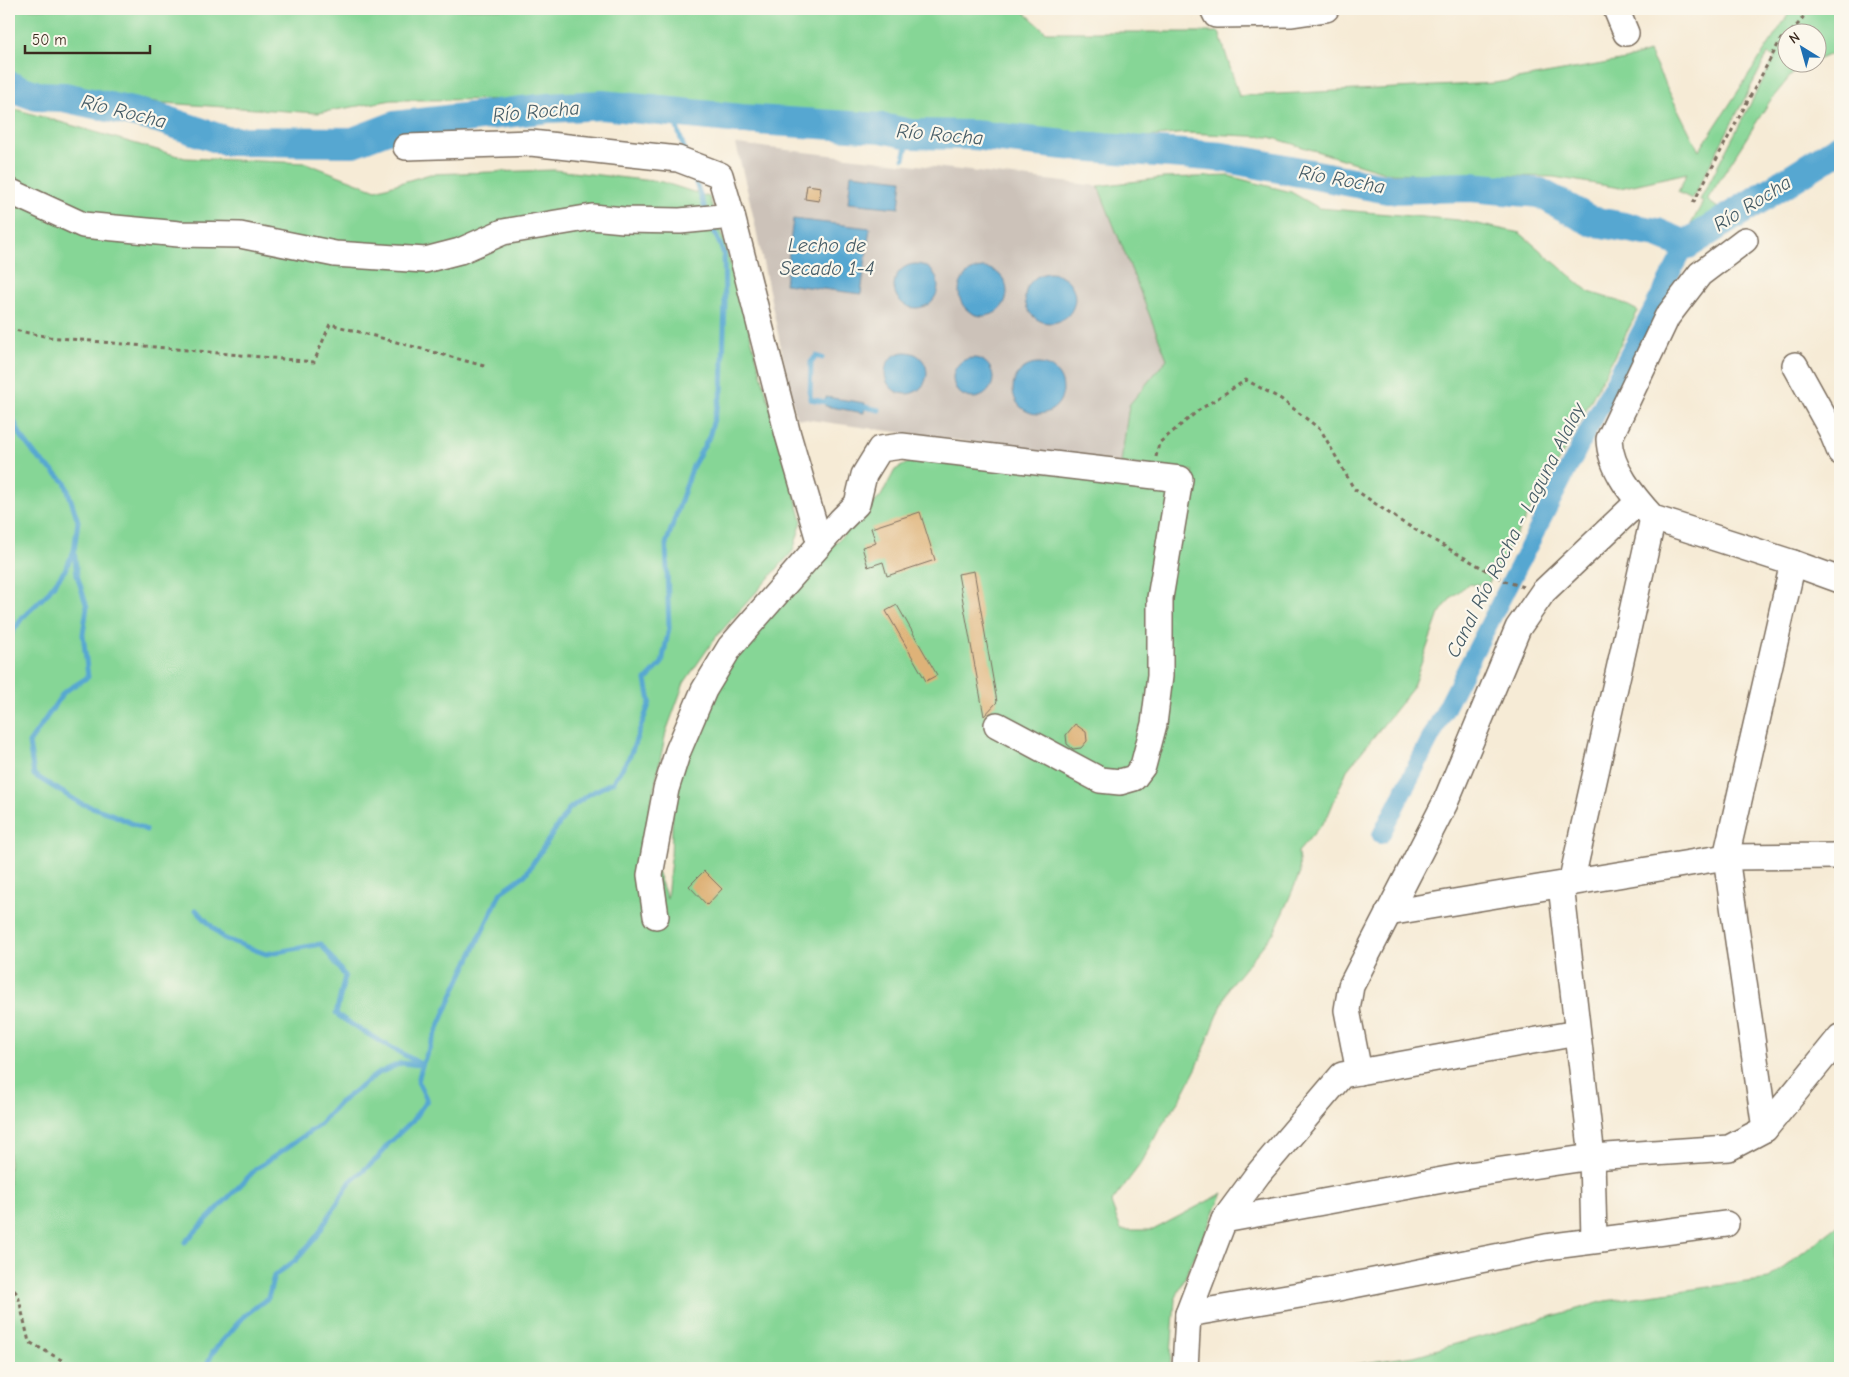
<svg xmlns="http://www.w3.org/2000/svg" width="1849" height="1377" font-family="'Comic Neue',sans-serif">
<style>
.industrial{fill:#ccc2b9}
.green{fill:#86d696;stroke:#60805a}
.water{fill:#56a7d1;stroke:#486878}
.lines{fill:none;stroke-linecap:round;stroke-linejoin:round}
.stream{stroke:#56a7d1;stroke-width:5}
.canal{stroke:#56a7d1;stroke-width:18}
.river{stroke:#56a7d1;stroke-width:30}
.building{fill:#deb278}
.minor-casing{stroke:#7c6e5e;stroke-width:28}
.path{stroke:#7c6e5e;stroke-width:3;stroke-dasharray:4 4;stroke-linecap:butt}
.minor{stroke:#fff;stroke-width:25}
.labels{text-anchor:middle;stroke-width:4.5;stroke-linejoin:round;paint-order:stroke}
.water-label{font-size:20px;font-style:italic;fill:#465c66;stroke:#fbf7ec}
</style>
<rect width="100%" height="100%" fill="#fbf7ec"/>
<filter id="ink" filterUnits="userSpaceOnUse"><feTurbulence type="fractalNoise" baseFrequency=".02" numOctaves="2"/><feDisplacementMap in="SourceGraphic" scale="10" xChannelSelector="R" yChannelSelector="G"/><feConvolveMatrix kernelMatrix="1 2 1 2 8 2 1 2 1" color-interpolation-filters="sRGB"/></filter>
<filter id="wash" filterUnits="userSpaceOnUse"><feTurbulence type="fractalNoise" baseFrequency=".0096" numOctaves="4" result="noise"/><feDisplacementMap in="SourceGraphic" scale="20" xChannelSelector="R" yChannelSelector="G"/><feGaussianBlur stdDeviation="1.12" result="paint"/><feColorMatrix in="noise" values="0 0 0 0 0 0 0 0 0 0 0 0 0 0 0 0 0 1.4 0 .05"/><feComposite in="paint" operator="in"/></filter>
<g filter="url(#wash)">
<rect width="100%" height="100%" fill="#f6ebd6"/>
<polygon class="industrial" points="736,144 1098,186 1168,359 1129,406 1121,463 796,418 751,206"/>
<g class="green">
<polygon points="9,9 1021,9 1046,32 1219,32 1239,96 1495,83 1625,60 1649,52 1699,151 1792,9 1840,9 1840,50 1817,60 1816,32 1786,32 1786,62 1810,63 1798,67 1770,101 1707,200 1722,211 1689,228 1703,202 1700,200 1775,57 1768,54 1692,199 1678,192 1687,173 1620,188 1554,177 1388,173 1270,137 1187,133 1124,139 1058,133 1036,139 988,128 871,123 623,99 392,100 318,113 163,103 39,84 9,71"/>
<polygon points="15,109 185,158 306,163 376,190 430,174 554,170 662,182 709,197 720,226 802,521 793,551 716,637 684,683 666,732 644,837 667,898 671,859 673,794 679,758 739,649 814,565 881,496 895,470 911,461 1043,471 1188,495 1193,471 1121,463 1129,405 1167,359 1098,186 1163,178 1229,176 1291,192 1319,208 1458,220 1520,233 1589,292 1621,302 1638,311 1569,442 1487,586 1468,584 1451,598 1439,614 1412,689 1347,770 1327,818 1298,852 1300,873 1275,931 1229,987 1197,1067 1182,1096 1160,1128 1142,1162 1111,1203 1121,1230 1153,1230 1223,1193 1175,1300 1170,1368 9,1368 9,125"/>
<polygon points="1840,1224 1840,1368 1328,1368 1414,1356 1605,1301 1769,1279"/>
</g>
<g class="water">
<polygon points="851,174 902,180 899,208 848,203"/>
<polygon points="793,219 870,228 861,294 785,284"/>
<circle cx="916" cy="286" r="22"/>
<circle cx="983" cy="292" r="24"/>
<circle cx="1050" cy="298" r="25"/>
<circle cx="906" cy="373" r="21"/>
<circle cx="973" cy="378" r="20"/>
<circle cx="1038" cy="389" r="25"/>
<polygon points="826,397 865,403 864,413 825,406"/>
</g>
<g class="lines">
<g class="stream">
<polyline points="672,112 686,154"/>
<polyline points="904,158 910,134"/>
<polyline points="692,172 706,211"/>
<polyline points="822,358 816,356 811,362 810,399 825,402"/>
<polyline points="865,407 879,410"/>
<polyline points="9,410 21,436 36,456 65,482 78,521 74,551 77,575 87,607 83,634 88,677 64,692 29,743 34,775 80,803 109,813 146,830"/>
<polyline points="9,638 22,618 46,595 65,570 74,551"/>
<path d="M196,910L223,938L266,954L321,944L345,976L336,1014C363,1033 393,1048 422,1065"/>
<polyline points="185,1242 256,1169 318,1126 339,1103 377,1074 401,1063 421,1065"/>
<polyline points="205,1368 213,1352 232,1330 245,1315 268,1298 274,1276 296,1260 317,1236 350,1182 378,1158 388,1144 412,1121 427,1100 418,1082 422,1065 456,987 501,892 525,875 569,809 589,794 613,782 630,756 650,702 646,680 662,663 669,628 666,544 693,466 709,437 722,390 725,303 724,254 712,226"/>
</g>
<polyline class="canal" points="1381,835 1580,446 1686,245"/>
<polyline class="river" points="9,86 37,96 64,97 158,118 226,141 353,142 395,126 548,108 602,105 741,119 882,128 910,134 974,135 1065,145 1222,157 1388,189 1470,187 1540,193 1591,221 1657,233 1686,245 1840,148"/>
</g>
<g id="blocks">
<g class="building">
<polygon points="807,185 821,187 819,201 805,199"/>
<polygon points="920,512 935,560 887,576 883,562 868,567 862,547 876,543 871,528"/>
<polygon points="974,571 997,702 984,716 958,574"/>
<polygon points="897,605 937,675 926,681 886,611"/>
<polygon points="1075,724 1086,732 1087,741 1081,748 1073,749 1067,744 1066,735"/>
<polygon points="704,871 722,889 707,905 689,886"/>
</g>
</g>
</g>
<g filter="url(#ink)">
<use href="#blocks" fill-opacity="0" stroke="#7c6e5e" stroke-width="1"/>
<g class="lines">
<g class="minor-casing">
<g id="minor">
<polyline points="1213,9 1216,15 1292,14 1326,9"/>
<polyline points="1616,9 1626,33"/>
<polyline points="406,147 531,143 678,159 720,175 732,216 788,435 820,544"/>
<polyline points="9,191 83,225 179,234 240,235 335,254 425,260 460,251 503,232 592,217 624,220 680,221 732,216"/>
<path d="M1745,240L1700,274L1667,317L1609,439C1610,469 1634,497 1653,518L1793,563L1840,580"/>
<polyline points="1795,365 1831,430 1840,452"/>
<polyline points="1571,883 1653,518"/>
<polyline points="1561,885 1592,1157 1594,1240"/>
<polyline points="1388,913 1726,857 1840,856"/>
<polyline points="656,916 650,875 666,789 678,751 704,690 730,647 841,520 857,504 864,475 880,449 902,446 1180,479 1160,598 1160,676 1154,724 1143,766 1134,778 1120,782 1100,780 997,725"/>
<polyline points="1359,1072 1347,1010 1351,986 1445,803 1518,628 1543,592 1638,502"/>
<polyline points="1765,1129 1726,857 1793,563"/>
<polyline points="1224,1220 1475,1174 1592,1157 1729,1148 1765,1129 1840,1037"/>
<polyline points="1188,1314 1323,1291 1546,1247 1726,1224"/>
<polyline points="1185,1368 1188,1314 1224,1220 1258,1174 1342,1075 1577,1033"/>
</g>
</g>
<g class="path">
<polyline points="1791,32 1800,22 1808,9"/>
<polyline points="1693,203 1781,39 1786,36"/>
<polyline points="9,329 49,337 314,362 330,324 488,367"/>
<polyline points="1156,457 1159,443 1199,410 1246,380 1281,399 1321,430 1354,489 1402,522 1505,581 1523,587"/>
<polyline points="9,1284 18,1295 29,1342 76,1368"/>
</g>
<use href="#minor" class="minor"/>
</g>
</g>
<g class="labels">
<g class="water-label">
<text transform="translate(124 111) rotate(14)" y="7">Río Rocha</text>
<text transform="translate(536 111) rotate(-5)" y="7">Río Rocha</text>
<text transform="translate(940 134) rotate(5)" y="7">Río Rocha</text>
<text transform="translate(1342 179) rotate(10)" y="7">Río Rocha</text>
<text transform="translate(1752 203) rotate(-32)" y="7">Río Rocha</text>
<text x="827" y="252">Lecho de<tspan x="827" dy="23">Secado 1-4</tspan></text>
<text transform="translate(1515 530) rotate(-63)" y="7">Canal Río Rocha - Laguna Alalay</text>
</g>
</g>
<rect width="1849" height="1377" fill="none" stroke="#fbf7ec" stroke-width="30"/>
<g transform="translate(1802 48) rotate(323)"><circle r="24" fill="#fbf7ec" stroke="#aea59a"/>
<path d="M0-4L9 19L0 12L-9 19Z" fill="#1f6fb2"/>
<text y="-8" font-size="14" font-weight="bold" text-anchor="middle" fill="#3b2a1e">N</text>
</g>
<path d="M25 45v8h125v-8" fill="none" stroke="#3b2a1e" stroke-width="2.5"/>
<text x="32" y="45" font-size="15" fill="#3b2a1e" stroke="#fbf7ec" stroke-width="4" paint-order="stroke">50 m</text>
</svg>
